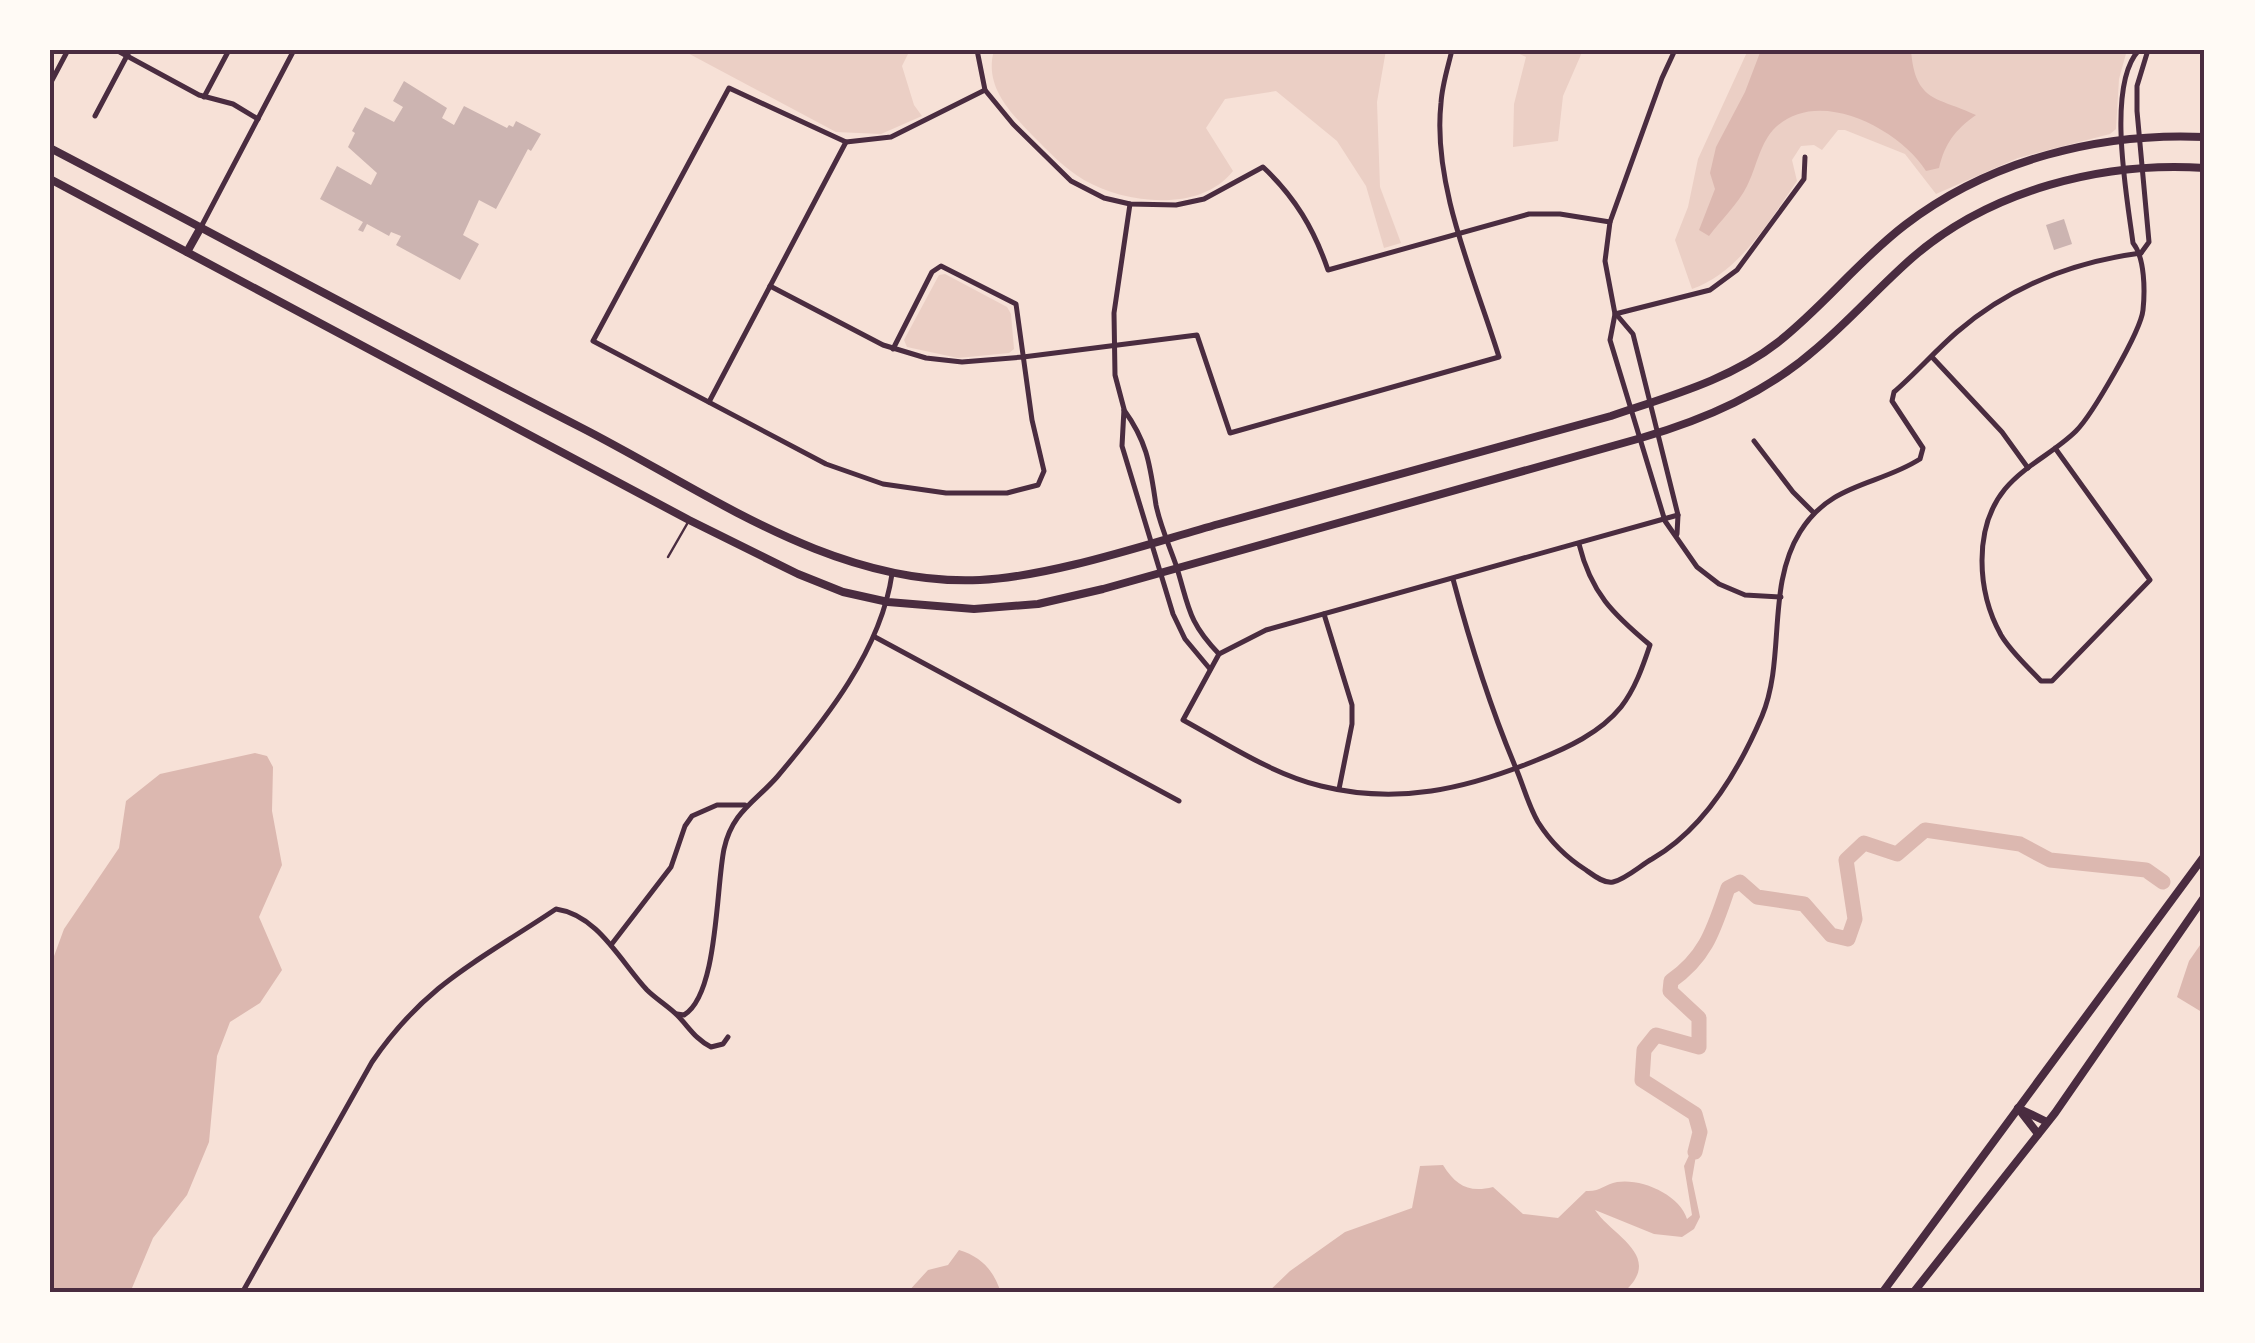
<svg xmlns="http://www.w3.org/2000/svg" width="2255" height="1343" font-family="Raleway,sans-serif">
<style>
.green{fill:#ebcfc5}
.water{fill:#dcb8b0}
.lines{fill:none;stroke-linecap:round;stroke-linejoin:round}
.river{stroke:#dcb8b0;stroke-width:15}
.building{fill:#ccb4b1}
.service{stroke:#4a2c40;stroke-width:2.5}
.minor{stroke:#4a2c40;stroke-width:5}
.secondary{stroke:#4a2c40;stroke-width:8}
.primary{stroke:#4a2c40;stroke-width:8}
.neatline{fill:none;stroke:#4a2c40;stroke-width:4}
</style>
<rect width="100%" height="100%" fill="#f7e1d7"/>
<g class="green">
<polygon points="682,50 910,50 902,66 914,105 922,116 881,134 836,132"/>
<path d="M994,50H1386L1377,102L1380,187L1401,243L1384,248L1366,186L1337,141L1276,91L1225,99L1206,128L1233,171C1200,213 1126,204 1084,180C1064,168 1049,152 1032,135C1009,111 984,86 994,50Z"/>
<polygon points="1511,50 1583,50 1563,96 1558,141 1513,147 1514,104 1526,57"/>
<path d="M1748,50H2127L2119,79L2116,129L2110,134L2018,158L1936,194L1905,154L1845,130H1838L1822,150L1814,145L1801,146L1792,160L1797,181C1770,220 1740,272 1692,289L1675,240L1688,207L1698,159Z"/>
<polygon points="945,274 1007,307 1011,314 1014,349 1009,353 958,358 907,347 904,340 939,275"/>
</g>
<g class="water">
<path d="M1761,50H1911C1915,103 1938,97 1976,115C1955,130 1945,143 1939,168L1926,171C1900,129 1816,84 1773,130C1759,146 1756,169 1747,186C1738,204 1721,220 1709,236L1699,230L1715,189L1710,173L1716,147L1745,92Z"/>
<polygon points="255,753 267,756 273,767 272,811 282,865 259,917 282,970 260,1003 230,1022 217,1056 209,1142 187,1195 153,1238 132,1288 127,1293 50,1293 50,967 64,929 119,848 126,801 160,774"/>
<polygon points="2205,938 2205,1014 2177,997 2189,961"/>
<path d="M1700,1132L1692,1179L1700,1217L1694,1229L1682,1237L1654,1234L1595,1210C1613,1237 1665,1256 1623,1293H1267L1290,1271L1345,1232L1412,1208L1420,1166L1443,1165C1456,1186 1469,1193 1493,1187L1523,1214L1558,1218L1586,1191C1600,1192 1605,1184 1617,1182C1642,1178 1680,1195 1687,1219L1692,1215L1684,1166Z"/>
<path d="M959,1250C982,1257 994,1271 1001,1293H907L928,1270L948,1265Z"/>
</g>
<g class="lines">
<path class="river" d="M1695,1152L1700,1132L1695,1114L1642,1080L1644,1050L1656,1035L1699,1047V1018L1670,991L1671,981C1707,956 1714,928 1728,888L1740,882L1757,897L1804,904L1831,935L1848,939L1855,919L1846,860L1864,843L1897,854L1925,830L2020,844L2050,860L2146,870L2163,882"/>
</g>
<g class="building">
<polygon points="404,81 447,108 442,118 454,125 464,106 507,128 509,125 513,127 516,121 541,134 531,151 528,149 496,209 479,200 463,235 479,244 460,280 396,245 401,236 391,232 389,236 367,224 363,232 358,230 363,222 320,199 337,166 371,185 377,173 348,147 355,133 352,131 365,107 394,122 403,107 393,101"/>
<polygon points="2064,219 2072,244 2054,250 2046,225"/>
</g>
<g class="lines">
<polyline class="service" points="668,557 687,524"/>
<g class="minor">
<polyline points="116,50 199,95 233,104 258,119"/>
<path d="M977,50L985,90L1013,124L1071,181L1104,198L1130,204L1176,205L1204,199L1263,167C1295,197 1314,229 1328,270L1529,214H1560L1610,222"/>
<polyline points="1675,50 1662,78 1610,222 1605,261 1615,314 1610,340 1665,521 1697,567 1719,584 1745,595 1781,597"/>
<polyline points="50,84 68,50"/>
<polyline points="204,97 229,50"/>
<polyline points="95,116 130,50"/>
<polyline points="1130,204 1114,313 1115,375 1124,409 1122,446 1173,614 1185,639 1210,669"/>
<polyline points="201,227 294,50"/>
<polyline points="2141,253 2149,242 2137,111 2137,86 2148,50"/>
<path d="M770,286L883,345L926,358L962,362L1023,357L1197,335L1230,433L1499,357C1475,279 1432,185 1441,103C1442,85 1448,67 1452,50"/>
<polyline points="1615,314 1710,290 1737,270 1804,179 1805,157"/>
<polyline points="1616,314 1633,334 1678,515 1677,534"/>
<polyline points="893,349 932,272 941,266 1016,304 1032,420 1044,471 1038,485 1007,493 946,493 883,484 826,464 593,341 729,88 846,142 891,137 985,90"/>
<polyline points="1932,357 2002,432 2028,468"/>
<polyline points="709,402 846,142"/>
<path d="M1124,410C1148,443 1150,466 1156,505C1160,525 1169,545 1176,565C1189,606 1187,621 1219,654"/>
<polyline points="1754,441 1793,492 1814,513"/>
<path d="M2055,448L2150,580L2052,681H2041C2028,667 2011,652 2001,635C1977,592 1973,528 2005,489C2025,465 2055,452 2076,431C2092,415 2141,331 2143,310C2145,291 2145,258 2133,243C2127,197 2106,85 2139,50"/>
<path d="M1579,544C1591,593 1613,614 1650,645C1643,666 1635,689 1621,707C1600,733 1567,748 1537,760C1466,789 1398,805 1321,786C1272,774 1227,744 1183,720L1219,654L1266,630L1678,515"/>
<path d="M1453,579C1470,643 1489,704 1515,766C1523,784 1528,805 1538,822C1550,841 1567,858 1586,870C1593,875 1604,884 1613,882C1626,879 1641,865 1652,859C1704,829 1739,770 1762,716C1786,658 1766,587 1800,532C1831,482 1878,486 1920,459L1923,448L1892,401L1894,392C1916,373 1935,351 1957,332C2009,287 2073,262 2141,253"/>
<polyline points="1324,614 1352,705 1352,724 1339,789"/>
<polyline points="875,637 1179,801"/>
<polyline points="611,945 671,867 685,826 692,816 717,805 745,805"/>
<path d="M677,1014L684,1015C718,995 716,887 724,849C732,812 755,802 777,777C826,719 881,650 892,574"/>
<path d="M242,1293L372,1062C426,983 480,960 556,909C598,915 620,961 647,990C656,999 668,1006 677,1015C689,1027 695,1039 711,1047L723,1044L728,1037"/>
</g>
<g class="secondary">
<path d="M50,148C228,241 404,337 582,428C707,492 834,587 980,580C1054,576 1147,544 1219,524C1349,488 1480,452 1611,416C1666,397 1730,380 1777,343C1823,307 1859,260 1905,225C1990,160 2100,132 2205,137"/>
<path d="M50,179L689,520L798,574L843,592L888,602L974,609L1038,604L1103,589L1641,438C1706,419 1766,393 1817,348C1850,320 1879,287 1912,258C1990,190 2103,161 2205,168"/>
<polyline points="187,252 201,227"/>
</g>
<g class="primary">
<polyline points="2018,1108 2038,1134"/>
<polyline points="2022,1110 2047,1122"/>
<polyline points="1882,1293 2205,855"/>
<polyline points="1913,1293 2055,1113 2205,896"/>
</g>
</g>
<rect width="2255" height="1343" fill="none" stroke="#fffaf5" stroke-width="105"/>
<rect x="52" y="52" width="2150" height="1238" class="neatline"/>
</svg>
